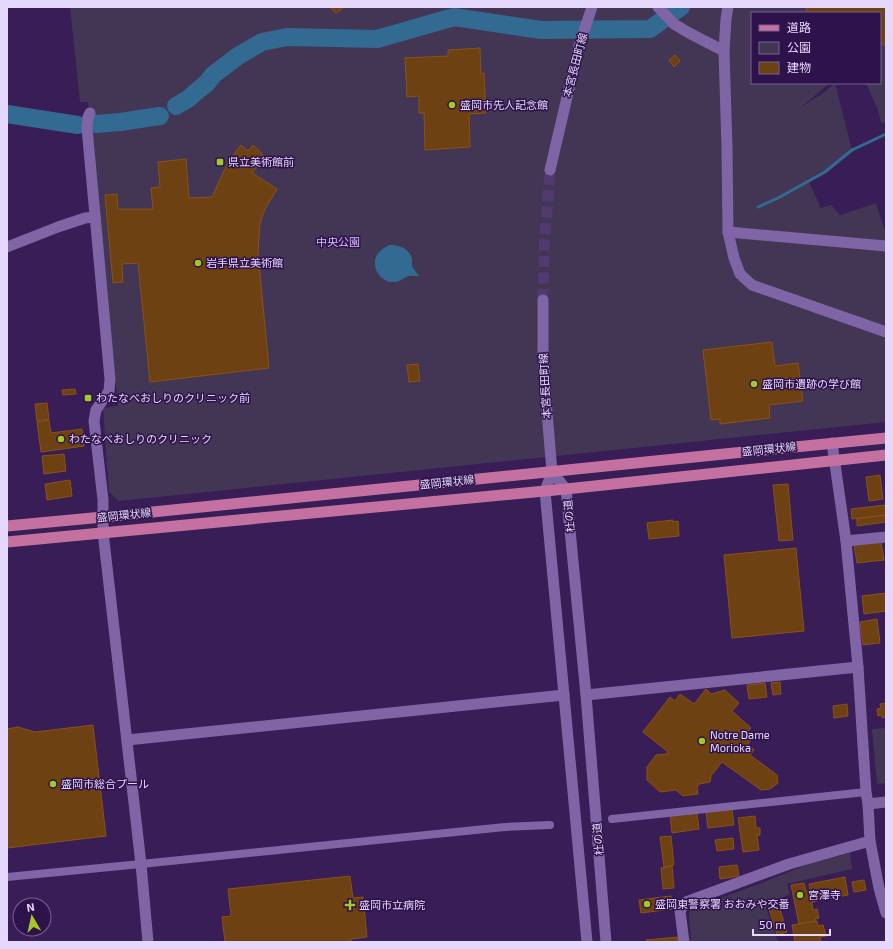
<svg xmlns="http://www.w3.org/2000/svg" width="893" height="949" font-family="'Exo 2','Noto Sans JP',sans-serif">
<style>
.green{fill:#423654}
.water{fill:#336a91}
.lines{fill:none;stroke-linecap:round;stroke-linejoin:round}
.stream{stroke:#336a91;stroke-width:3}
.river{stroke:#336a91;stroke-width:18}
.building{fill:#6d4112;stroke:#895218}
.secondary-tunnel{stroke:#523970;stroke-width:11;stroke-dasharray:11 5.5;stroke-linecap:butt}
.pedestrian{stroke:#7f65a5;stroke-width:8}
.minor{stroke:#7f65a5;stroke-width:11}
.tertiary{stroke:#7f65a5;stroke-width:11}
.secondary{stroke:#7f65a5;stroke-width:11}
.primary{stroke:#c471a1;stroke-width:11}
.poi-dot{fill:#a4c825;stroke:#2e124b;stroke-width:1.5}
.labels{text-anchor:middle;stroke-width:3;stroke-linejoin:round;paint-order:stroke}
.street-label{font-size:11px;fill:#e6d8fc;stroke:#2e124b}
.poi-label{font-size:11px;fill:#e6d8fc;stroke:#2e124b;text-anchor:start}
.park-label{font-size:11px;fill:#d4bbfb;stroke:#2e124b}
</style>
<rect width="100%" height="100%" fill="#381d57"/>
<g class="green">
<polygon points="70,7 886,7 886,122 881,123 878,110 866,83 880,83 880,13 752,13 752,83 830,83 800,108 826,91 835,83 852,150 825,172 809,182 821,208 831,205 840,215 876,203 886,234 886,422 119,501 109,492 103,408 118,406 88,102 80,102"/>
<polygon points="886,728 886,783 877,784 872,729"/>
<polygon points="850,853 852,869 787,884 790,894 766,907 778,942 691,942 689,914 691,909 759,884 811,863"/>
</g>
<path class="water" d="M389,245C399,245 409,248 412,259C412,261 412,264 412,266C413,269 417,273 419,276C415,276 409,275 406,277C402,279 400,282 395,282C383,283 374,272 375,261C376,253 382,249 389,245Z"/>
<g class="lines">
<polyline class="stream" points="758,207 778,198 825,172 852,150 886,134"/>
<g class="river">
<polyline points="176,106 188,99 196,92 207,83 213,75 238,56 262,42 287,37 377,39 454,17 541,30 650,29 681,7"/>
<polyline points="7,114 78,125"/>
<polyline points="96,124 120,122 160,116"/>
</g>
</g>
<g class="building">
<polygon points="330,7 344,7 336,13"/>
<polygon points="806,7 886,7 886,47 880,42 880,13 807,13"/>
<polygon points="480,48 481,74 484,73 486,113 469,114 470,147 425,150 424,113 419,113 419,96 407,97 405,58 448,56 448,50"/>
<polygon points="675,55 680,61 674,67 669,60"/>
<polygon points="241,145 248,151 253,145 265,157 252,173 277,189 265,209 260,223 258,253 269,368 150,382 138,263 122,264 123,282 113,283 105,195 117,194 118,209 153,209 151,188 160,187 158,162 186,159 189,198 212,197 221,177 229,161"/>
<polygon points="772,342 775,366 798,363 803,401 769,405 770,418 720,424 720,419 711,420 703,350"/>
<polygon points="418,364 420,381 409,382 407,365"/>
<polygon points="75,389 76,394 63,395 62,390"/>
<polygon points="47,403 49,419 37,421 35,404"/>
<polygon points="49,420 51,433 82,429 84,446 41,452 37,422"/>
<polygon points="64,454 66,471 44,474 42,456"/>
<polygon points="880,475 883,499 869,501 866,477"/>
<polygon points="70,480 72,496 47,500 45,484"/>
<polygon points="788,484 793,540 779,541 773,485"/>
<polygon points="885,505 886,515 852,519 851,509"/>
<polygon points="886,515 886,522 857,526 857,519"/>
<polygon points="673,520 673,522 678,521 679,536 649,539 647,523"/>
<polygon points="881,542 884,560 857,563 854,545"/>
<polygon points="796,548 804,631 732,638 724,555"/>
<polygon points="886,593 886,611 864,614 862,596"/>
<polygon points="877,619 880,643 863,645 860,622"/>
<polygon points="780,682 781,694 773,695 771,683"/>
<polygon points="765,683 767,697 749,699 747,685"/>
<polygon points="706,689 711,694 725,690 739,703 732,711 751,728 747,732 753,737 748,744 754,750 750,755 777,775 778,783 770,789 761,790 722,762 711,776 710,782 699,784 697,787 698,794 683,796 676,790 660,792 647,780 647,767 656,755 666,754 668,752 643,732 670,697 675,701 680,694 694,704"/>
<polygon points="886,703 886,717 882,718 882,715 878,716 877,709 881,708 880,704"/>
<polygon points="847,704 848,716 834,718 833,706"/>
<polygon points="93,725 106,836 7,848 7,729 18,727 35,732"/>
<polygon points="732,809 734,825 708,828 706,812"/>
<polygon points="697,813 699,829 672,833 670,816"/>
<polygon points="755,816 756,828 760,828 760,835 757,835 759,850 743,852 738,818"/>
<polygon points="671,836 674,865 664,867 660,837"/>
<polygon points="733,838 734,849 717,851 715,840"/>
<polygon points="737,865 739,876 720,879 719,867"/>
<polygon points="672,866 674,888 663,889 661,868"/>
<polygon points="350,876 353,898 363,897 367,937 351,939 351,942 225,942 222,917 231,916 228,889"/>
<polygon points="845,877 848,895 812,902 809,884"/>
<polygon points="864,880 866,890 854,892 852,882"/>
<polygon points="804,883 806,891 810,891 813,910 817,909 819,918 815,919 816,921 799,924 791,885"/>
<polygon points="671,896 672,909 641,913 639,900"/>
<polygon points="779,906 787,932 777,935 769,909"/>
<polygon points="817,921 818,926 823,925 826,936 820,937 821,942 795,942 792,925"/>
<polygon points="678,937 678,942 647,942 646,940"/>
</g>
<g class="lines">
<polyline class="secondary-tunnel" points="543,300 544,249 550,170"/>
<g class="pedestrian">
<polyline points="612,819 866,792"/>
<polyline points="7,877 141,864 505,827 550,825"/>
</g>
<g class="minor">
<polyline points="658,7 674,24 689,33 724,51 727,147 728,232 734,258 740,274 752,285 886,332"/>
<polyline points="724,51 726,19 728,7"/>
<polyline points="90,113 88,117 87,128 110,379 109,391 96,410 94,421 103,500 103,517"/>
<polyline points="728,232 886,246"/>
<polyline points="7,247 58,227 85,218 95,217"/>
<polyline points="832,443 846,541 858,667 866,792 868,804 870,841 879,888 886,913"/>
<polyline points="846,541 886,537"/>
<polyline points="586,695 858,667"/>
<polyline points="127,740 564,695"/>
<polyline points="868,804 886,802"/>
<polyline points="684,942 680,911 686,902 789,864 870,841"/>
</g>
<polyline class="tertiary" points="103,517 103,532 141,864 148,942"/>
<g class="secondary">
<polyline points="550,170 579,46 592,7"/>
<polyline points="543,300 543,353 547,412 552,472 545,491 587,942"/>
<polyline points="552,472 566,489 586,695 606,942"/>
</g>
<g class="primary">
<polyline points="7,526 103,517 714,455 886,438"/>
<polyline points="7,542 566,489 886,455"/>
</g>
</g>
<g class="poi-dot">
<circle cx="452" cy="105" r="4"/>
<rect x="216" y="158" width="8" height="8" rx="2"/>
<circle cx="198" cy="263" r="4"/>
<circle cx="754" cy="384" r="4"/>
<rect x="84" y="394" width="8" height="8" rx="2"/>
<circle cx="61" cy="439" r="4"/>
<circle cx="702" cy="741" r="4"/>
<circle cx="53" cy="784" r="4"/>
<circle cx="800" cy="895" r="4"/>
<circle cx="647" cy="904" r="4"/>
<path d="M348 899h4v4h4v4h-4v4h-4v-4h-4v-4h4z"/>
</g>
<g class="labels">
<g class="street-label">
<text transform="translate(575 65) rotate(-75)" y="4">本宮長田町線</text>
<text transform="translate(545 386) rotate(-93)" y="4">本宮長田町線</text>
<text transform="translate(769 449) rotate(-6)" y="4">盛岡環状線</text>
<text transform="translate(447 482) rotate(-6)" y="4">盛岡環状線</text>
<text transform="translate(124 515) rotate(-6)" y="4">盛岡環状線</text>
<text transform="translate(569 516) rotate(-95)" y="4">杜の道</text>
<text transform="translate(598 839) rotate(-95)" y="4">杜の道</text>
</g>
<g class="poi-label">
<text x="460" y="109">盛岡市先人記念館</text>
<text x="228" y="166">県立美術館前</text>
<text x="206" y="267">岩手県立美術館</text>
<text x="762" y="388">盛岡市遺跡の学び館</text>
<text x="96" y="402">わたなべおしりのクリニック前</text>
<text x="69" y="443">わたなべおしりのクリニック</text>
<text x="710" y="739">Notre Dame<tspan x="710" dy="13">Morioka</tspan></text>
<text x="61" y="788">盛岡市総合プール</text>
<text x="808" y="899">宮澤寺</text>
<text x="655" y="908">盛岡東警察署 おおみや交番</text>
<text x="359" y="909">盛岡市立病院</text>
</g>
<g class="park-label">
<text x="338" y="246">中央公園</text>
</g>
</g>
<rect width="893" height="949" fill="none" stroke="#e6d8fc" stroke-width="16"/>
<rect x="751" y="12" width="130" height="72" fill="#2e124b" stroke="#786192"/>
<rect x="759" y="25" width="20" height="6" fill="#c471a1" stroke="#786192"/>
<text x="787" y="32" font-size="12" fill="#e6d8fc">道路</text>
<rect x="759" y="42" width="20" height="12" fill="#423654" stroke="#786192"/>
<text x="787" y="52" font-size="12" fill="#e6d8fc">公園</text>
<rect x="759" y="62" width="20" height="12" fill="#6d4112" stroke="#786192"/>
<text x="787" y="72" font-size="12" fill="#e6d8fc">建物</text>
<g transform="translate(32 917) rotate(351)"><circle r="19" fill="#2e124b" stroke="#786192"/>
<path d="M0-3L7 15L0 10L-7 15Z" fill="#a4c825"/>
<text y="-6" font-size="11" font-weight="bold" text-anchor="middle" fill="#e6d8fc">N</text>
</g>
<path d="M753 929v6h77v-6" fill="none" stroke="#e6d8fc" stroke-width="2"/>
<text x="759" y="929" font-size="12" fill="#e6d8fc" stroke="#2e124b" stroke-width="3" paint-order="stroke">50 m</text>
</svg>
